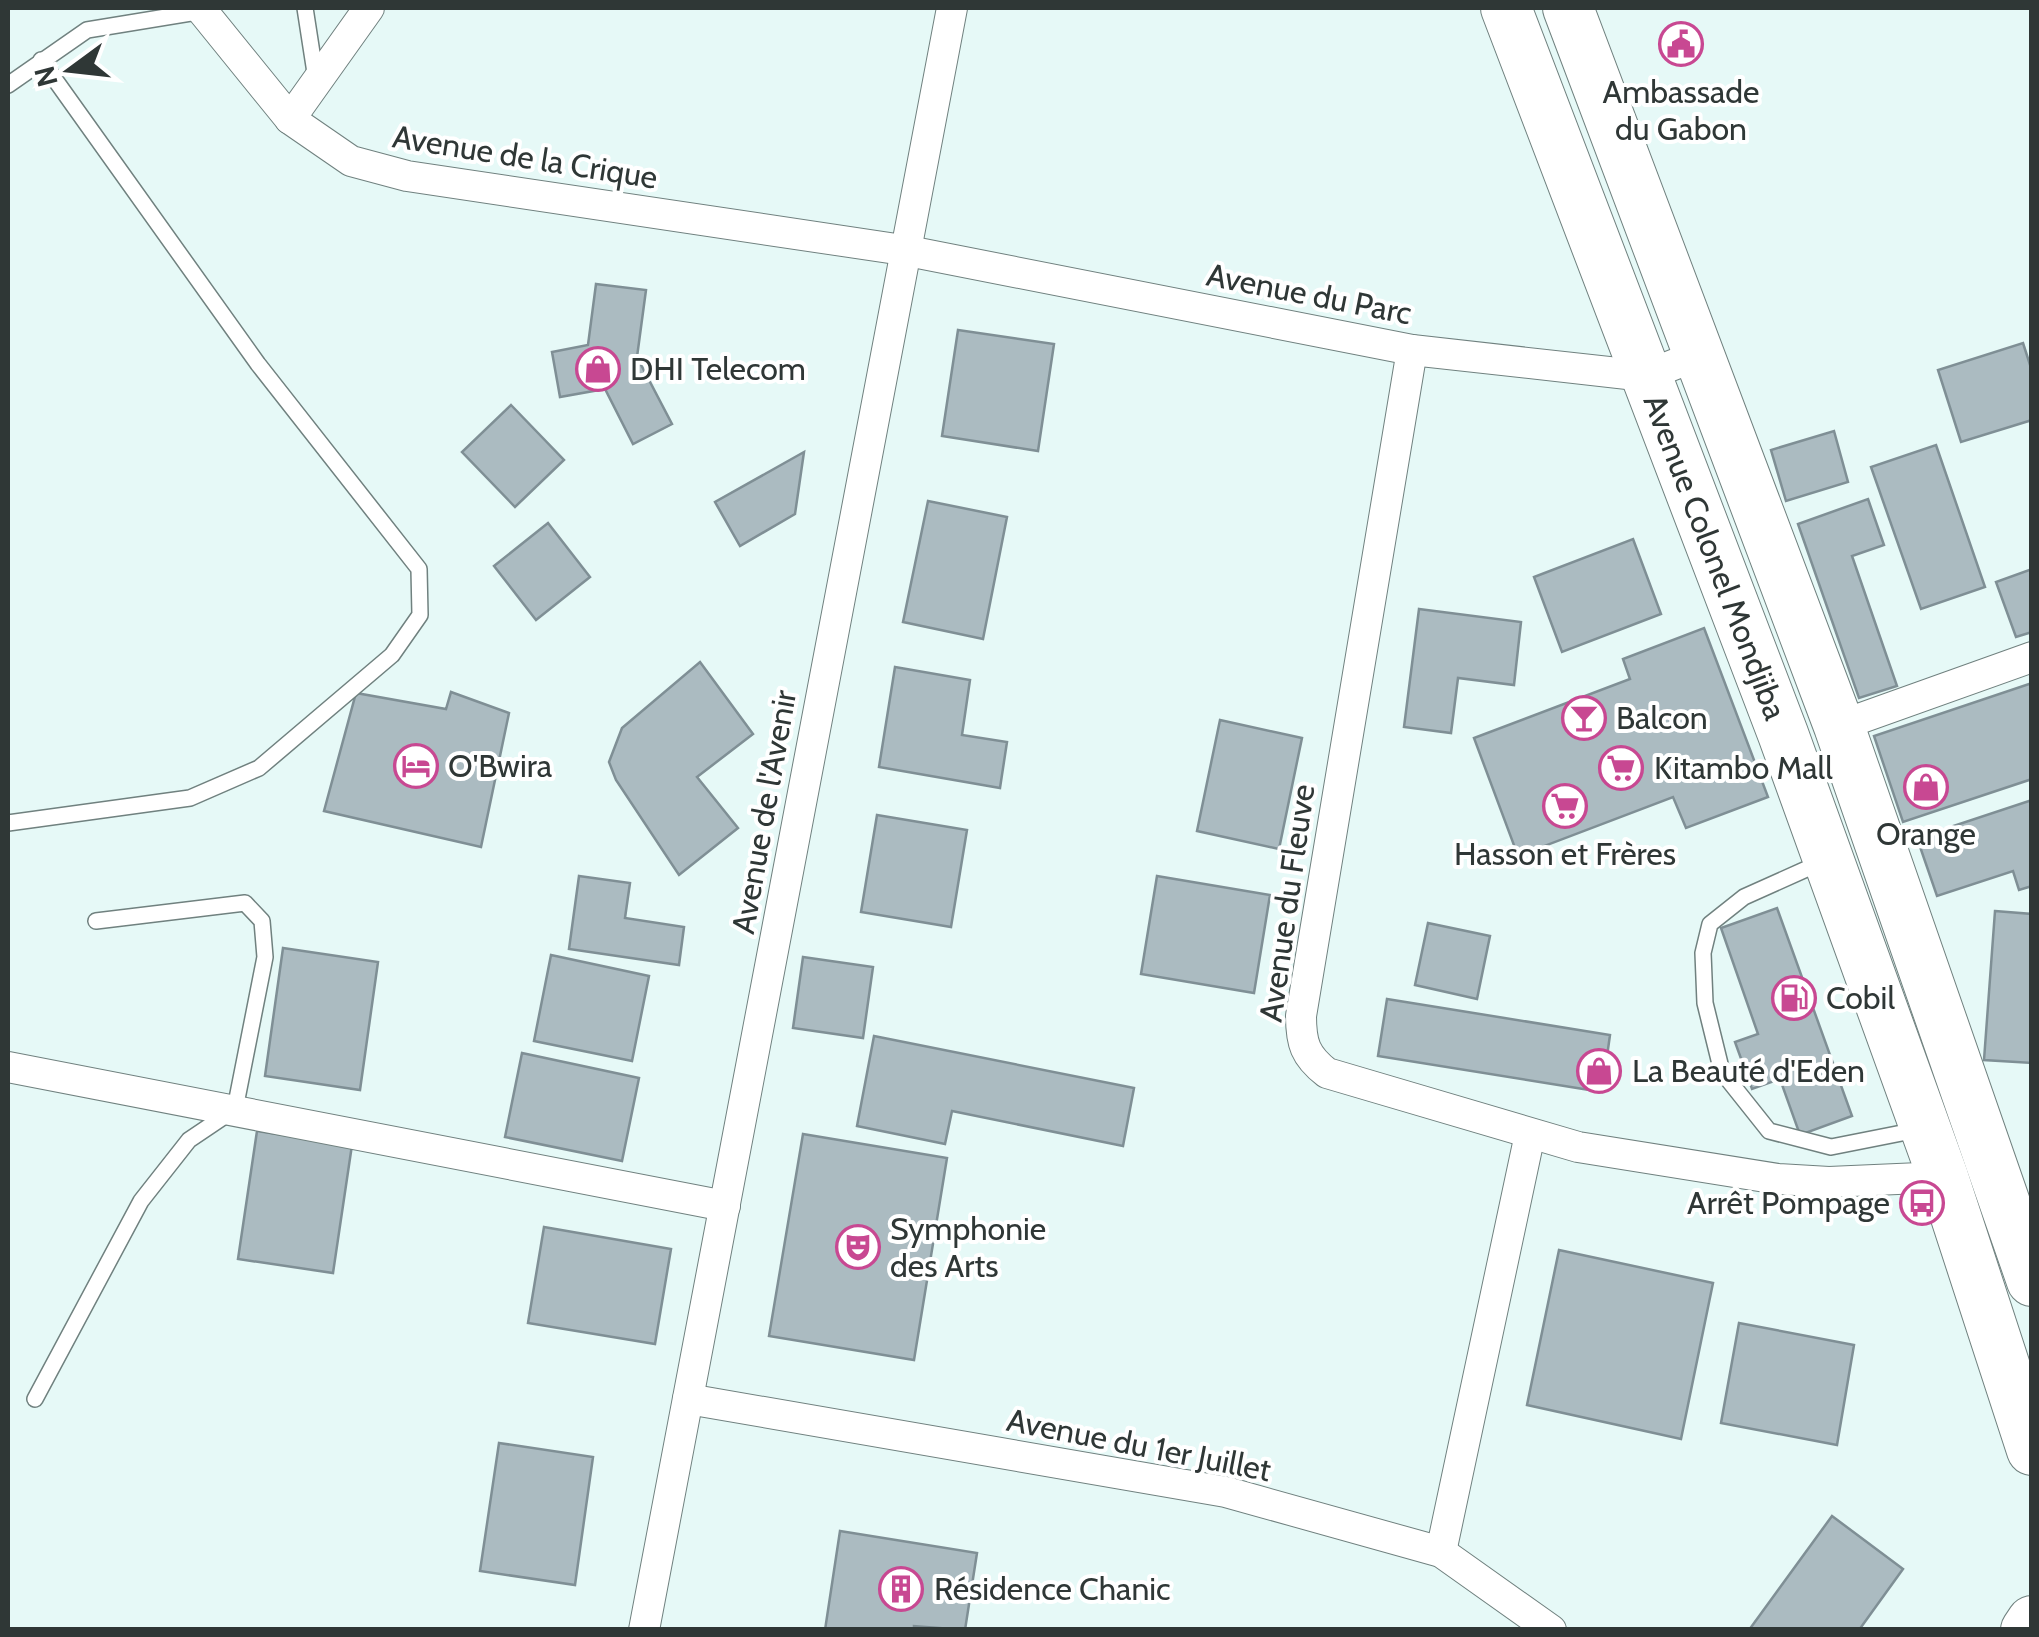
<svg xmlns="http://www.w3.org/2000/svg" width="2039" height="1637" font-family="Cabin,sans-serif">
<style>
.building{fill:#abbbc1;stroke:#7f8f95;stroke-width:2.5}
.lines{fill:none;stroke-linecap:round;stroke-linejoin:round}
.lane-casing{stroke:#70817f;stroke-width:18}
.street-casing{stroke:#70817f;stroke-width:32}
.primary-casing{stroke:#70817f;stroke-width:52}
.lane{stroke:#fff;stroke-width:15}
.street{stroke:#fff;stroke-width:30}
.primary{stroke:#fff;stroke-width:50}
.labels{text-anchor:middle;stroke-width:8;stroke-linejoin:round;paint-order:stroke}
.poi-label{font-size:32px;fill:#2f3736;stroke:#fff;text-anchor:start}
.street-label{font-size:32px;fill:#2f3736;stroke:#fff}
</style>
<rect width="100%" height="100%" fill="#e6f9f7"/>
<g class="building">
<polygon points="596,284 646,290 637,357 672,424 633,444 605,389 560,397 552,352 588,345"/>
<polygon points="958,330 1054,344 1038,451 942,436"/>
<polygon points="2023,343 2032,371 2032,420 1961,442 1938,370"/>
<polygon points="511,405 564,460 515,507 462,452"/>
<polygon points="1834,431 1848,482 1786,501 1771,450"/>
<polygon points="1936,445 1985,587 1921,609 1871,467"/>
<polygon points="804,452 795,514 740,546 715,502"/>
<polygon points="1868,499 1884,545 1852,556 1897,686 1859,698 1798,524"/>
<polygon points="928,501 1007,517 983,639 903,622"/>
<polygon points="548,523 590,577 536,620 494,566"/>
<polygon points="1633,539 1661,614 1562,652 1534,577"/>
<polygon points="2032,569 2032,632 2016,637 1996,582"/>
<polygon points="1419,609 1521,622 1514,685 1458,678 1451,733 1404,727"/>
<polygon points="1704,628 1768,797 1686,828 1673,797 1518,856 1474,738 1630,679 1623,659"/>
<polygon points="700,662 753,734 697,777 738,828 679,875 616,780 609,762 622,728"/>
<polygon points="895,667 970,680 962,735 1007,742 1000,788 879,767"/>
<polygon points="2032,683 2032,779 1903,822 1874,736"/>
<polygon points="451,692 509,713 481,847 324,811 356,693 446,709"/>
<polygon points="1220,720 1302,738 1279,849 1197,831"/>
<polygon points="2032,800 2032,886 2019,890 2013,871 1937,896 1917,838"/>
<polygon points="877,815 967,830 951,927 861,912"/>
<polygon points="579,876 630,883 625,918 684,927 679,965 569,949"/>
<polygon points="1157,876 1270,895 1254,993 1141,974"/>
<polygon points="1777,908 1852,1116 1800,1135 1780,1079 1752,1089 1735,1042 1758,1034 1721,928"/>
<polygon points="1995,911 2032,914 2032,1063 1984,1060"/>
<polygon points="1428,923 1490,936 1477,999 1415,985"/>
<polygon points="283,948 378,962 360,1090 265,1076"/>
<polygon points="551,955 649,976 632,1061 534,1041"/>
<polygon points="803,957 873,967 863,1038 793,1028"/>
<polygon points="1387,999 1610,1035 1602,1092 1378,1056"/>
<polygon points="874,1036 1134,1088 1123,1146 952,1111 945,1144 857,1126"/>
<polygon points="522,1053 639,1078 622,1161 505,1137"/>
<polygon points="257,1131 352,1145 333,1273 238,1259"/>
<polygon points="803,1134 947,1158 914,1360 769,1336"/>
<polygon points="544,1227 671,1249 655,1344 528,1323"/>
<polygon points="1559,1250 1713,1283 1681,1439 1527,1405"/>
<polygon points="1739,1323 1854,1345 1837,1445 1721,1423"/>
<polygon points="499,1443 593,1457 575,1585 480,1571"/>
<polygon points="1832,1516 1903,1569 1859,1630 1749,1630"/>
<polygon points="840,1531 977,1553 965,1630 914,1626 914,1630 825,1630"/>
</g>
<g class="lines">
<g class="lane-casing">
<g id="lane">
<polyline points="305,8 316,79"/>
<polyline points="8,85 87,30 203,11"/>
<polyline points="8,823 190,798 259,768 392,655 420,615 419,569 258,364 41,60"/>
<polyline points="1822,862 1744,897 1710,924 1703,953 1705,1003 1722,1072 1769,1131 1831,1147 1917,1130"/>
<polyline points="35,1399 141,1201 189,1140 235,1109 265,957 262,921 245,903 96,921"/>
</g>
</g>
<g class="street-casing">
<g id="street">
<polyline points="200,8 290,119 351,161 407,176 903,250 1412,350 1645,376 1701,354"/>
<polyline points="290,119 369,8"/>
<path d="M1412,350L1301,1016C1301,1043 1305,1056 1327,1073L1578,1147L1778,1179L1829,1182L1943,1177"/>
<polyline points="1839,726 2032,657"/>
<polyline points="8,1067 725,1206"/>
<polyline points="688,1399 1226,1492 1441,1552 1551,1630"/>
<polyline points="1441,1552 1530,1134"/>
<polyline points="644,1630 952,8"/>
</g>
</g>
<g class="primary-casing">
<g id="primary">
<polyline points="1506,8 1783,734 1943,1177 2032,1450"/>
<polyline points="1568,8 1839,726 2032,1281"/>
<polyline points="2026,1630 2032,1621"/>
</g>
</g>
<use href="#lane" class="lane"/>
<use href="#street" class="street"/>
<use href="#primary" class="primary"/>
</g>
<defs>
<g id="civic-ring" transform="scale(2.25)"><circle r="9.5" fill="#fff" stroke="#c84892" stroke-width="1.5"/><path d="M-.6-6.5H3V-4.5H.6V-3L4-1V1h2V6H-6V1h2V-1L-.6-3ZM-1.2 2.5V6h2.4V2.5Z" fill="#c84892"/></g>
<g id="shop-ring" transform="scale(2.25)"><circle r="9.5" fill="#fff" stroke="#c84892" stroke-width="1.5"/><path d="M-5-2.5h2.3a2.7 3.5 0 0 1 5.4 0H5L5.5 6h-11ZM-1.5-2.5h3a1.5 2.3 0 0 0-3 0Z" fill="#c84892"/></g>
<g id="bar-ring" transform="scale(2.25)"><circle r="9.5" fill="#fff" stroke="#c84892" stroke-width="1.5"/><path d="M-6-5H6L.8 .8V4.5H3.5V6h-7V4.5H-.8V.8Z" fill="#c84892"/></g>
<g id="hotel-ring" transform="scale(2.25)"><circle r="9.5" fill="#fff" stroke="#c84892" stroke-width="1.5"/><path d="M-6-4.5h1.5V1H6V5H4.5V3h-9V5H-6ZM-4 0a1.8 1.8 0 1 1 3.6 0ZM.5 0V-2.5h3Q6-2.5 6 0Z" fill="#c84892"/></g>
<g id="supermarket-ring" transform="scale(2.25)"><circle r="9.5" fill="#fff" stroke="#c84892" stroke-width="1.5"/><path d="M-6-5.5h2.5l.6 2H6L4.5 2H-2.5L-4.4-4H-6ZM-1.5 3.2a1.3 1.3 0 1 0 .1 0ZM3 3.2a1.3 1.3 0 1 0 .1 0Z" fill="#c84892"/></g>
<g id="fuel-ring" transform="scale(2.25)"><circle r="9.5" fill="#fff" stroke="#c84892" stroke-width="1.5"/><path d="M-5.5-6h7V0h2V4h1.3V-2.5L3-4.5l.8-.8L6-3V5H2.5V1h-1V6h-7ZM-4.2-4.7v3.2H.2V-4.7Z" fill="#c84892"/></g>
<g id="bus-ring" transform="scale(2.25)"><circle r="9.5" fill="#fff" stroke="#c84892" stroke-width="1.5"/><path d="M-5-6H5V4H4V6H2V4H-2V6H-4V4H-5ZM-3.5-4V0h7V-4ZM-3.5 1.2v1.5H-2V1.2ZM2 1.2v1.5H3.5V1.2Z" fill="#c84892"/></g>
<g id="theatre-ring" transform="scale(2.25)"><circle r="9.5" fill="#fff" stroke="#c84892" stroke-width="1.5"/><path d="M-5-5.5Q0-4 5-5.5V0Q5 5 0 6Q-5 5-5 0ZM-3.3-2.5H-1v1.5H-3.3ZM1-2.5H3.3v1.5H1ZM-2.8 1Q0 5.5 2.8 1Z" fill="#c84892"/></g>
<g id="building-ring" transform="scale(2.25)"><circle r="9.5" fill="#fff" stroke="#c84892" stroke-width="1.5"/><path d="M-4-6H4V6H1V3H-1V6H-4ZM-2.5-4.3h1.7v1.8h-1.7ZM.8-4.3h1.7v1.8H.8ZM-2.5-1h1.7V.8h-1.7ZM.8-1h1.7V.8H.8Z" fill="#c84892"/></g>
</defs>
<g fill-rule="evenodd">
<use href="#civic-ring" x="1681" y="44"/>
<use href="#shop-ring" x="598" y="369"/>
<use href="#bar-ring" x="1584" y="718"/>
<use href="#hotel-ring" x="416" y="766"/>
<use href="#supermarket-ring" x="1621" y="768"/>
<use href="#shop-ring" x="1926" y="787"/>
<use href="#supermarket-ring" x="1565" y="806"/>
<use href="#fuel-ring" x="1794" y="998"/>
<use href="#shop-ring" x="1599" y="1071"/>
<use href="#bus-ring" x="1922" y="1203"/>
<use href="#theatre-ring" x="858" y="1247"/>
<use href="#building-ring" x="901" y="1589"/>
</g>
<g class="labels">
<g class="poi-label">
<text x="1681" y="103" text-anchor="middle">Ambassade<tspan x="1681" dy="37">du Gabon</tspan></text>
<text x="630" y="380">DHI Telecom</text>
<text x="1616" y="729">Balcon</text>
<text x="448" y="777">O'Bwira</text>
<text x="1654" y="779">Kitambo Mall</text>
<text x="1926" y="845" text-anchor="middle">Orange</text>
<text x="1565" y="865" text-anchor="middle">Hasson et Frères</text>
<text x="1826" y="1009">Cobil</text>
<text x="1632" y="1082">La Beauté d'Eden</text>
<text x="1890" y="1214" text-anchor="end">Arrêt Pompage</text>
<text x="890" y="1240">Symphonie<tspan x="890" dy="37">des Arts</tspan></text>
<text x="934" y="1600">Résidence Chanic</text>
</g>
<g class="street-label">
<text transform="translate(525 157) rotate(9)" y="11">Avenue de la Crique</text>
<text transform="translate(1309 294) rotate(11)" y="11">Avenue du Parc</text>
<text transform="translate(1715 557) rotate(69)" y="11">Avenue Colonel Mondjiba</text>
<text transform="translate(764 812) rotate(-80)" y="11">Avenue de l'Avenir</text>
<text transform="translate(1287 903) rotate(-82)" y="11">Avenue du Fleuve</text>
<text transform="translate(1139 1445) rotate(11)" y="11">Avenue du 1er Juillet</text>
</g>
</g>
<rect width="2039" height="1637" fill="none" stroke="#2f3736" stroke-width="20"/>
<g transform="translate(70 70) rotate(255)" stroke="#ffffff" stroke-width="8" paint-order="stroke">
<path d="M0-8L18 38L0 25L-18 38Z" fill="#2f3736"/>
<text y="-15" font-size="28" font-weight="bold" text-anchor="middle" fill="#2f3736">N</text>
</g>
</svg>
